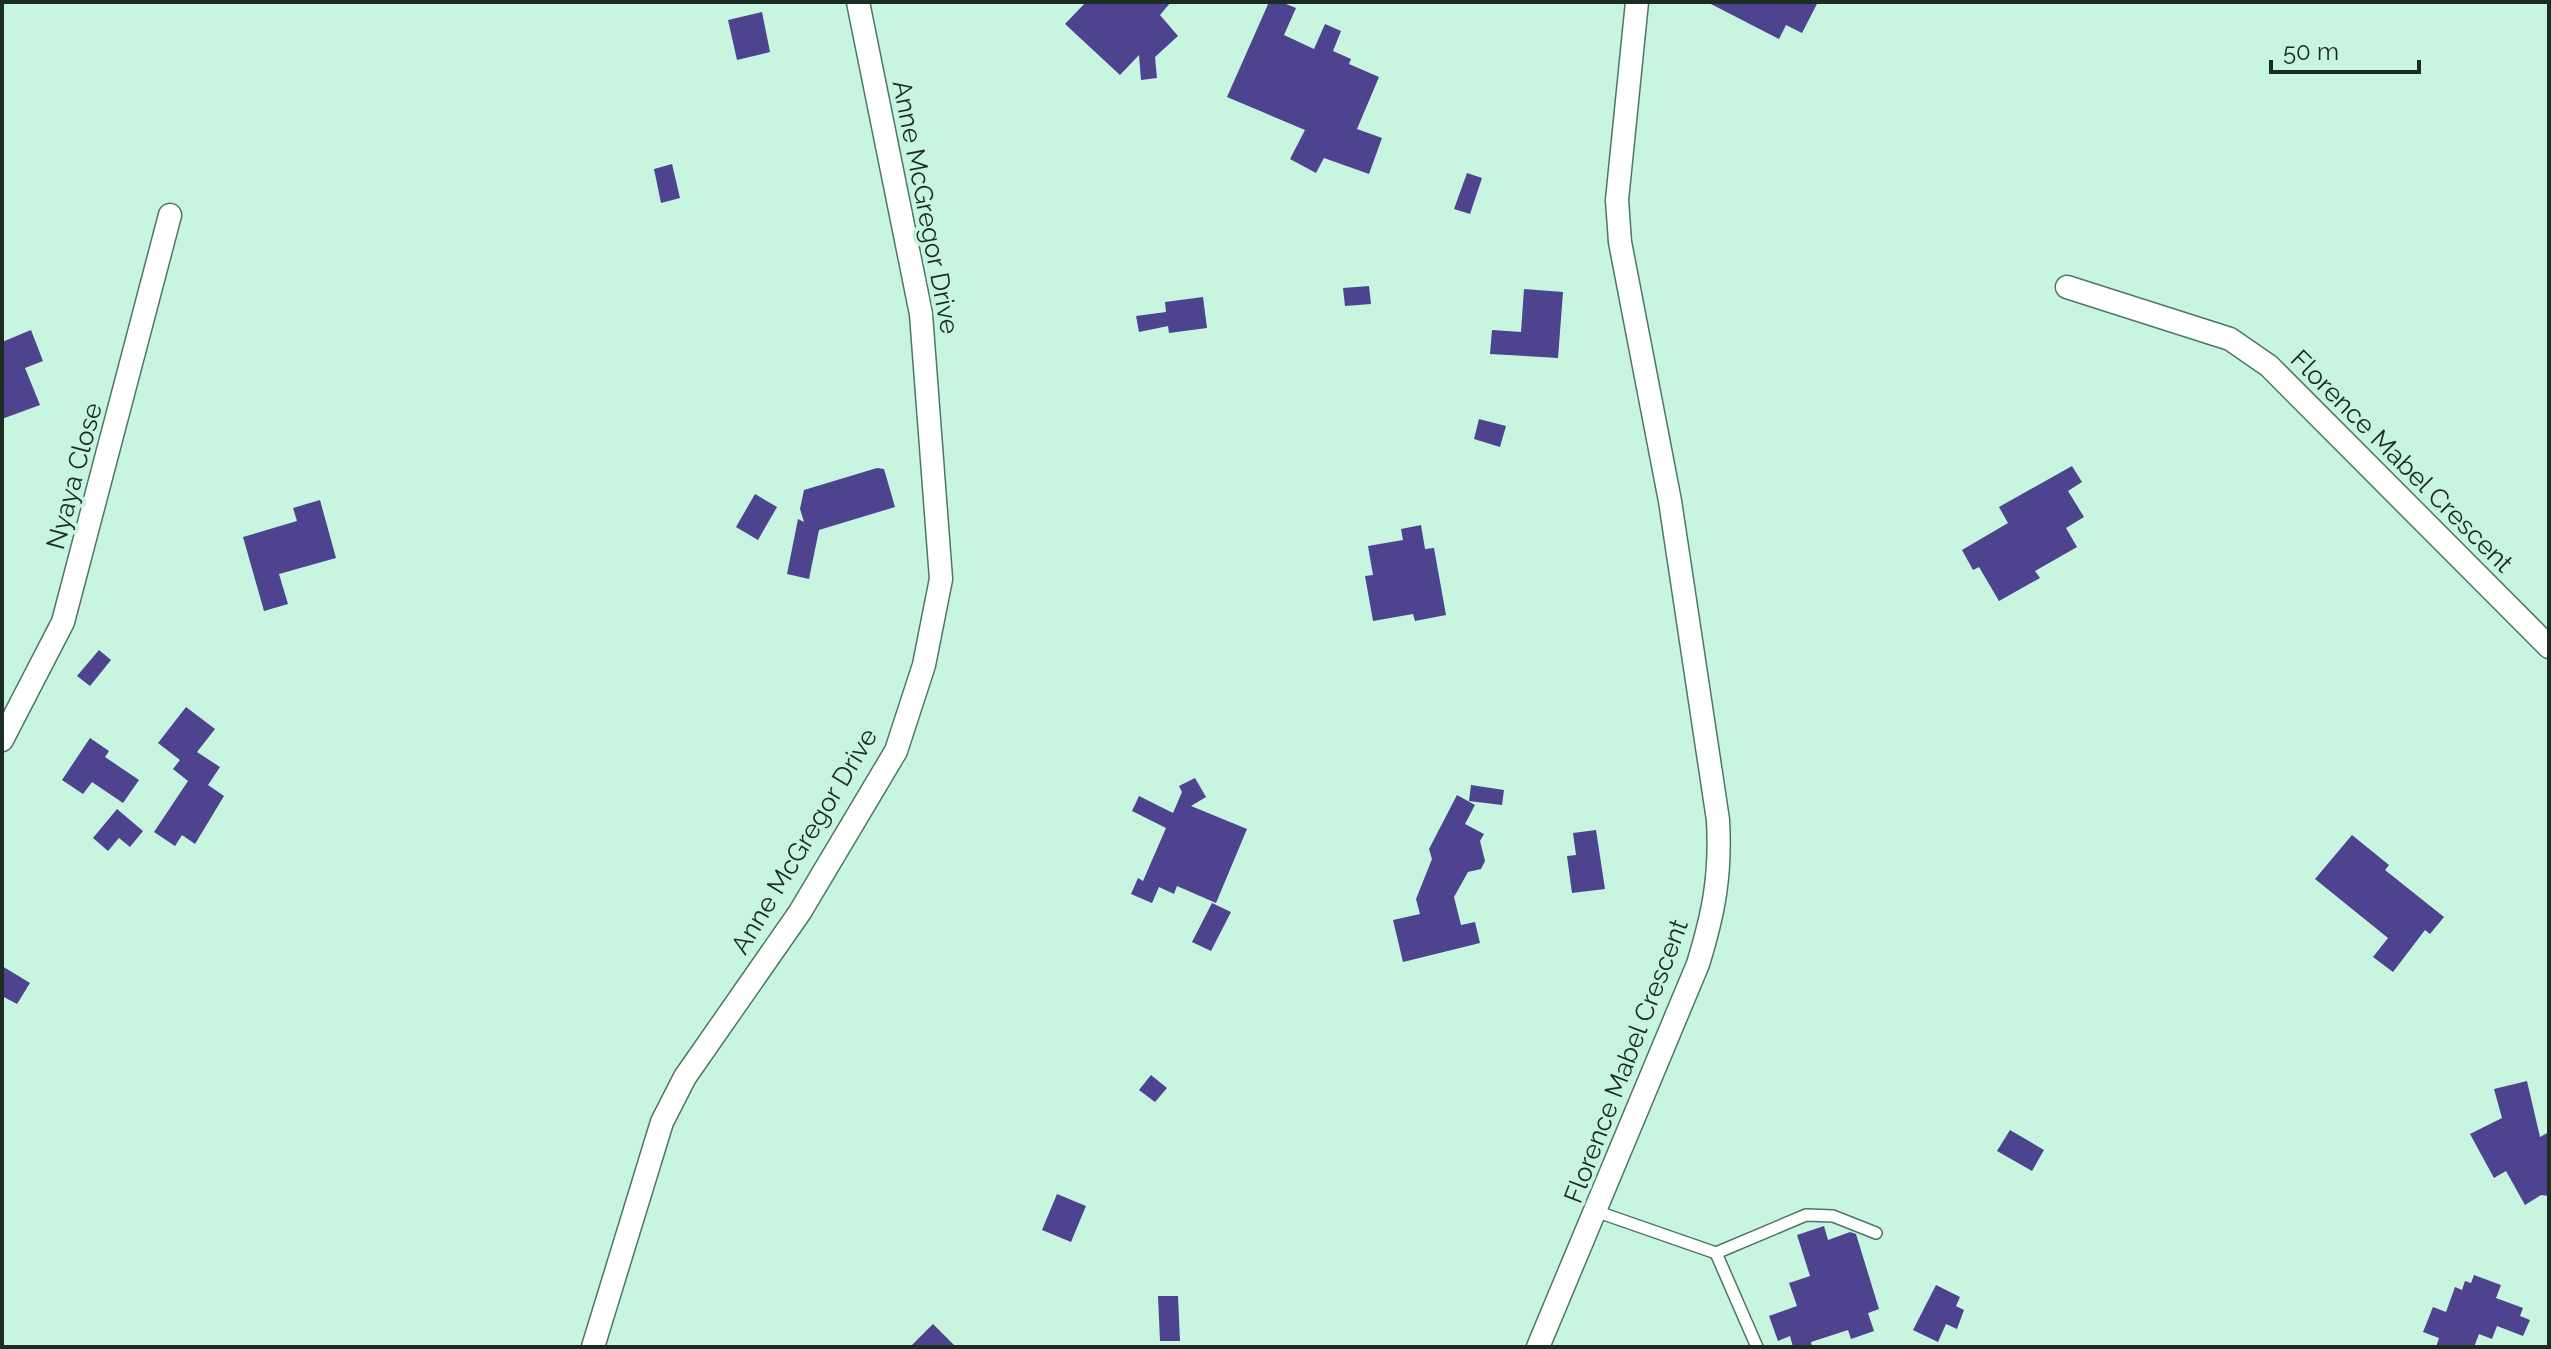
<svg xmlns="http://www.w3.org/2000/svg" width="2551" height="1349" font-family="Raleway,sans-serif">
<style>
.building{fill:#4d438f}
.lines{fill:none;stroke-linecap:round;stroke-linejoin:round}
.lane-casing{stroke:#4d7765;stroke-width:14}
.street-casing{stroke:#4d7765;stroke-width:25}
.lane{stroke:#fff;stroke-width:11}
.street{stroke:#fff;stroke-width:22}
.labels{text-anchor:middle;stroke-width:8;stroke-linejoin:round;paint-order:stroke}
.street-label{font-size:26px;fill:#1a2c24;stroke:#c7f5e0}
</style>
<rect width="100%" height="100%" fill="#c7f5e0"/>
<g class="building">
<polygon points="1086,2 1171,2 1160,15 1178,36 1155,57 1157,78 1141,80 1139,55 1120,75 1065,24"/>
<polygon points="1269,2 1281,2 1296,8 1284,35 1314,49 1325,24 1341,31 1333,51 1351,59 1349,64 1379,77 1357,129 1382,138 1369,174 1324,158 1316,173 1290,159 1305,130 1227,97"/>
<polygon points="1707,2 1818,2 1802,33 1786,25 1779,39"/>
<polygon points="762,12 770,52 737,60 728,20"/>
<polygon points="672,164 680,198 661,203 654,169"/>
<polygon points="1467,173 1482,178 1470,214 1454,209"/>
<polygon points="1369,286 1371,304 1345,306 1343,288"/>
<polygon points="1524,289 1563,292 1558,358 1490,354 1492,330 1521,332"/>
<polygon points="1203,297 1207,328 1169,333 1168,326 1139,332 1136,316 1166,312 1165,302"/>
<polygon points="31,330 43,361 25,368 40,405 2,419 2,342"/>
<polygon points="1479,419 1506,426 1500,447 1474,439"/>
<polygon points="2072,466 2082,482 2068,491 2084,517 2066,528 2077,547 2035,571 2040,578 1999,601 1979,567 1973,570 1962,550 2008,523 1999,507"/>
<polygon points="877,468 884,469 895,507 819,530 809,579 787,574 798,519 804,522 800,509 804,490"/>
<polygon points="755,494 777,507 758,540 736,527"/>
<polygon points="320,500 336,558 279,574 288,604 264,611 243,537 297,521 293,508"/>
<polygon points="1421,525 1425,549 1434,548 1446,615 1415,621 1413,614 1373,621 1365,576 1373,575 1368,546 1403,540 1401,529"/>
<polygon points="99,650 111,660 90,686 77,676"/>
<polygon points="186,707 215,729 197,752 220,767 208,785 224,796 195,844 182,835 175,846 154,832 188,781 173,769 180,760 158,743"/>
<polygon points="90,738 109,751 105,757 139,780 123,803 92,782 83,794 62,780"/>
<polygon points="1195,778 1206,797 1191,806 1247,829 1216,903 1177,886 1174,894 1159,887 1152,903 1131,894 1138,878 1143,881 1166,828 1132,811 1139,796 1173,813 1182,792 1179,786"/>
<polygon points="1471,785 1504,790 1502,805 1469,801"/>
<polygon points="1457,795 1475,805 1465,824 1484,834 1480,841 1485,861 1481,869 1468,872 1454,897 1461,925 1475,922 1480,943 1403,962 1393,920 1420,914 1416,899 1432,859 1429,849"/>
<polygon points="117,809 143,831 130,847 119,838 108,851 93,838"/>
<polygon points="1596,830 1605,889 1572,893 1567,856 1576,855 1573,833"/>
<polygon points="2352,835 2389,865 2385,870 2444,917 2430,934 2425,930 2393,972 2373,957 2388,938 2315,879"/>
<polygon points="1212,903 1231,912 1211,951 1192,942"/>
<polygon points="2,966 30,983 17,1004 2,996"/>
<polygon points="1151,1075 1167,1088 1155,1102 1139,1090"/>
<polygon points="2527,1081 2540,1137 2549,1132 2549,1196 2541,1195 2525,1205 2506,1171 2494,1178 2470,1134 2502,1118 2494,1089"/>
<polygon points="2010,1130 2044,1150 2032,1171 1997,1151"/>
<polygon points="1057,1194 1086,1206 1071,1242 1042,1230"/>
<polygon points="1824,1226 1828,1240 1850,1232 1856,1234 1879,1309 1868,1313 1874,1331 1851,1339 1848,1330 1811,1342 1812,1347 1793,1347 1790,1336 1778,1341 1769,1316 1797,1306 1789,1283 1810,1276 1797,1235"/>
<polygon points="2474,1275 2501,1285 2496,1298 2523,1308 2520,1316 2530,1320 2523,1336 2497,1326 2492,1339 2479,1334 2474,1347 2436,1347 2439,1338 2423,1332 2433,1307 2446,1312 2455,1287 2462,1290 2465,1281 2471,1283"/>
<polygon points="1936,1285 1960,1297 1956,1306 1964,1310 1957,1329 1946,1324 1938,1342 1913,1330"/>
<polygon points="1158,1296 1178,1296 1180,1341 1160,1341"/>
<polygon points="933,1324 956,1347 910,1347"/>
</g>
<g class="lines">
<g class="lane-casing">
<g id="lane">
<polyline points="1598,1212 1716,1253 1757,1347"/>
<polyline points="1716,1253 1806,1215 1833,1216 1876,1233"/>
</g>
</g>
<g class="street-casing">
<g id="street">
<polyline points="2067,287 2230,339 2269,366 2549,647"/>
<polyline points="2,740 63,622 170,215"/>
<polyline points="593,1347 662,1122 685,1077 800,912 896,751 924,665 941,579 921,314 858,2"/>
<path d="M1538,1347L1698,964C1714,912 1721,875 1718,820L1670,501L1620,242L1617,200L1637,2"/>
</g>
</g>
<use href="#lane" class="lane"/>
<use href="#street" class="street"/>
</g>
<g class="labels">
<g class="street-label">
<text transform="translate(926 207) rotate(79)" y="9">Anne McGregor Drive</text>
<text transform="translate(2402 461) rotate(45)" y="9">Florence Mabel Crescent</text>
<text transform="translate(74 476) rotate(-75)" y="9">Nyaya Close</text>
<text transform="translate(804 841) rotate(-59)" y="9">Anne McGregor Drive</text>
<text transform="translate(1626 1061) rotate(-69)" y="9">Florence Mabel Crescent</text>
</g>
</g>
<rect width="2551" height="1349" fill="none" stroke="#1a2c24" stroke-width="8"/>
<path d="M2271 60v12h148v-12" fill="none" stroke="#1a2c24" stroke-width="4"/>
<text x="2283" y="60" font-size="24" fill="#1a2c24" stroke="#c7f5e0" stroke-width="6" paint-order="stroke">50 m</text>
</svg>
